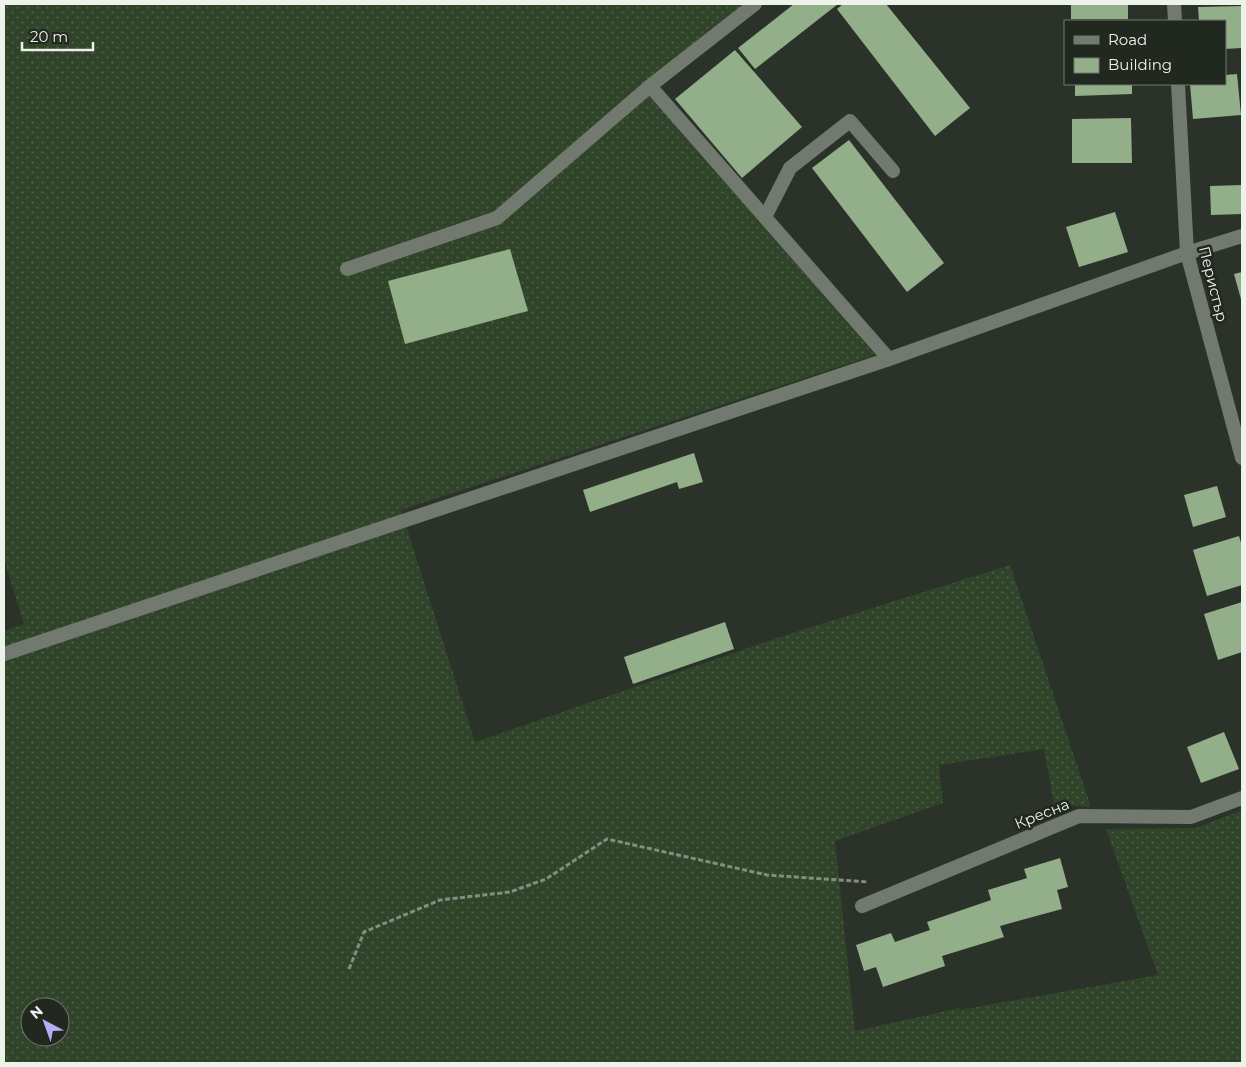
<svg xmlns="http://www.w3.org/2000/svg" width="1246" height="1067" font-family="Montserrat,sans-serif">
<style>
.grass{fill:url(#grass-dots);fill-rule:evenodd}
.building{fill:#93af8a}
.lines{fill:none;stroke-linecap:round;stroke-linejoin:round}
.path{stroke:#868c84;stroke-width:3;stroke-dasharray:5 2.5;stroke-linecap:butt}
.minor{stroke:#727a6f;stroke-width:14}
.tertiary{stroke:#727a6f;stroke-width:14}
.labels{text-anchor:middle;stroke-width:5;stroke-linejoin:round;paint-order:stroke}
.street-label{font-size:15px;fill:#edf2eb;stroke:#21281f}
</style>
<defs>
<pattern id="grass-dots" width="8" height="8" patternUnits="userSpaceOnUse" patternTransform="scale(1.25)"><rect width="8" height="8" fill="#304429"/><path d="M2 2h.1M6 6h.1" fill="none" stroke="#4e5f48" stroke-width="1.8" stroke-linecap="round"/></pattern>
</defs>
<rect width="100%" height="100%" fill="#2b3229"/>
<path class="grass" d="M4,4H748L643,86L875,355L401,510L475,742L786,635L1010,565L1091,807L1054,804L1044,749L939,765L943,803L835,841L855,1031L960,1008V1010L1158,975L1106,829L1196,828L1242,810V1063H4V631L24,624L4,559ZM30,1007H60V1037H30Z"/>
<g class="building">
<polygon points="794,4 838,4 755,69 738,48"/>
<polygon points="843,4 886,4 970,108 935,136 837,9"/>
<rect x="1071" y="4" width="57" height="15"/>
<polygon points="1242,6 1242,48 1225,49 1225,21 1199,21 1198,7"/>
<polygon points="735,50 802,127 742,178 675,99"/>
<polygon points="1237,74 1241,115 1193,119 1190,84 1225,84 1225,75"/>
<polygon points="1075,84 1132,84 1132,94 1075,96"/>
<polygon points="1131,118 1132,163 1072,163 1072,119"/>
<polygon points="849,140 944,263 907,292 812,168"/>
<polygon points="1242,185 1242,214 1211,215 1210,186"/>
<polygon points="1115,212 1128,252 1079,267 1066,227"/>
<polygon points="510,249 528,311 405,344 388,281"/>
<polygon points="1242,272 1242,303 1234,274"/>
<polygon points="694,453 703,482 679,489 677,482 590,512 583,490"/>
<polygon points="1217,486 1226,517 1193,527 1184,495"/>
<polygon points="1239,536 1242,546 1242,585 1207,596 1193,550"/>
<polygon points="1242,602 1242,652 1218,660 1204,614"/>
<polygon points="725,622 734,649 633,684 624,657"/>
<polygon points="1224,732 1239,769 1201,783 1187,747"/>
<polygon points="1060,858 1068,887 1057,890 1062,909 1000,926 1004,937 942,956 945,966 883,987 876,967 864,971 856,945 891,933 895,942 930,930 927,922 991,900 988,890 1027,878 1024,869"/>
</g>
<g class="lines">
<polyline class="path" points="349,969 364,932 440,900 510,892 546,879 607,839 767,875 868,882"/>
<g class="minor">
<polyline points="755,4 650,86 889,359"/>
<polyline points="765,217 790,168 850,121 893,171"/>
<polyline points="347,269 497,218 650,86"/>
<polyline points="4,654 889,359 1187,253 1242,236"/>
<polyline points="862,906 1079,816 1191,817 1242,798"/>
</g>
<g class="tertiary">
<polyline points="1174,4 1175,21"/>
<polyline points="1178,84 1187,253 1242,458"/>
</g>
</g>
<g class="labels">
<g class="street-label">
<text transform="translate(1213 284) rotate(76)" y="5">Перистър</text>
<text transform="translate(1042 814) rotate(-22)" y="5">Кресна</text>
</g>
</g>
<rect width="1246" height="1067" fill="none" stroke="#edf2eb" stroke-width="10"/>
<rect x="1064" y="20" width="162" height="65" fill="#21281f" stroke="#737971"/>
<rect x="1074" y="36" width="25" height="8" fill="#727a6f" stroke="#737971"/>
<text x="1108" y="45" font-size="15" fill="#edf2eb">Road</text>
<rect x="1074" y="58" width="25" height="15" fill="#93af8a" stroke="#737971"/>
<text x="1108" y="70" font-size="15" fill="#edf2eb">Building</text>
<g transform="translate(45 1022) rotate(319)"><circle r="24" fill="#21281f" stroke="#737971"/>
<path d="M0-4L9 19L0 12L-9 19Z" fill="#b4acf9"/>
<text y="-8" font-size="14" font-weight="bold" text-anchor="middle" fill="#edf2eb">N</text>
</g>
<path d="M22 42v8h71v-8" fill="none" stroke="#edf2eb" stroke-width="2.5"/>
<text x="30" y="42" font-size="15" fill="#edf2eb" stroke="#21281f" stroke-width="4" paint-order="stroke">20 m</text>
</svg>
